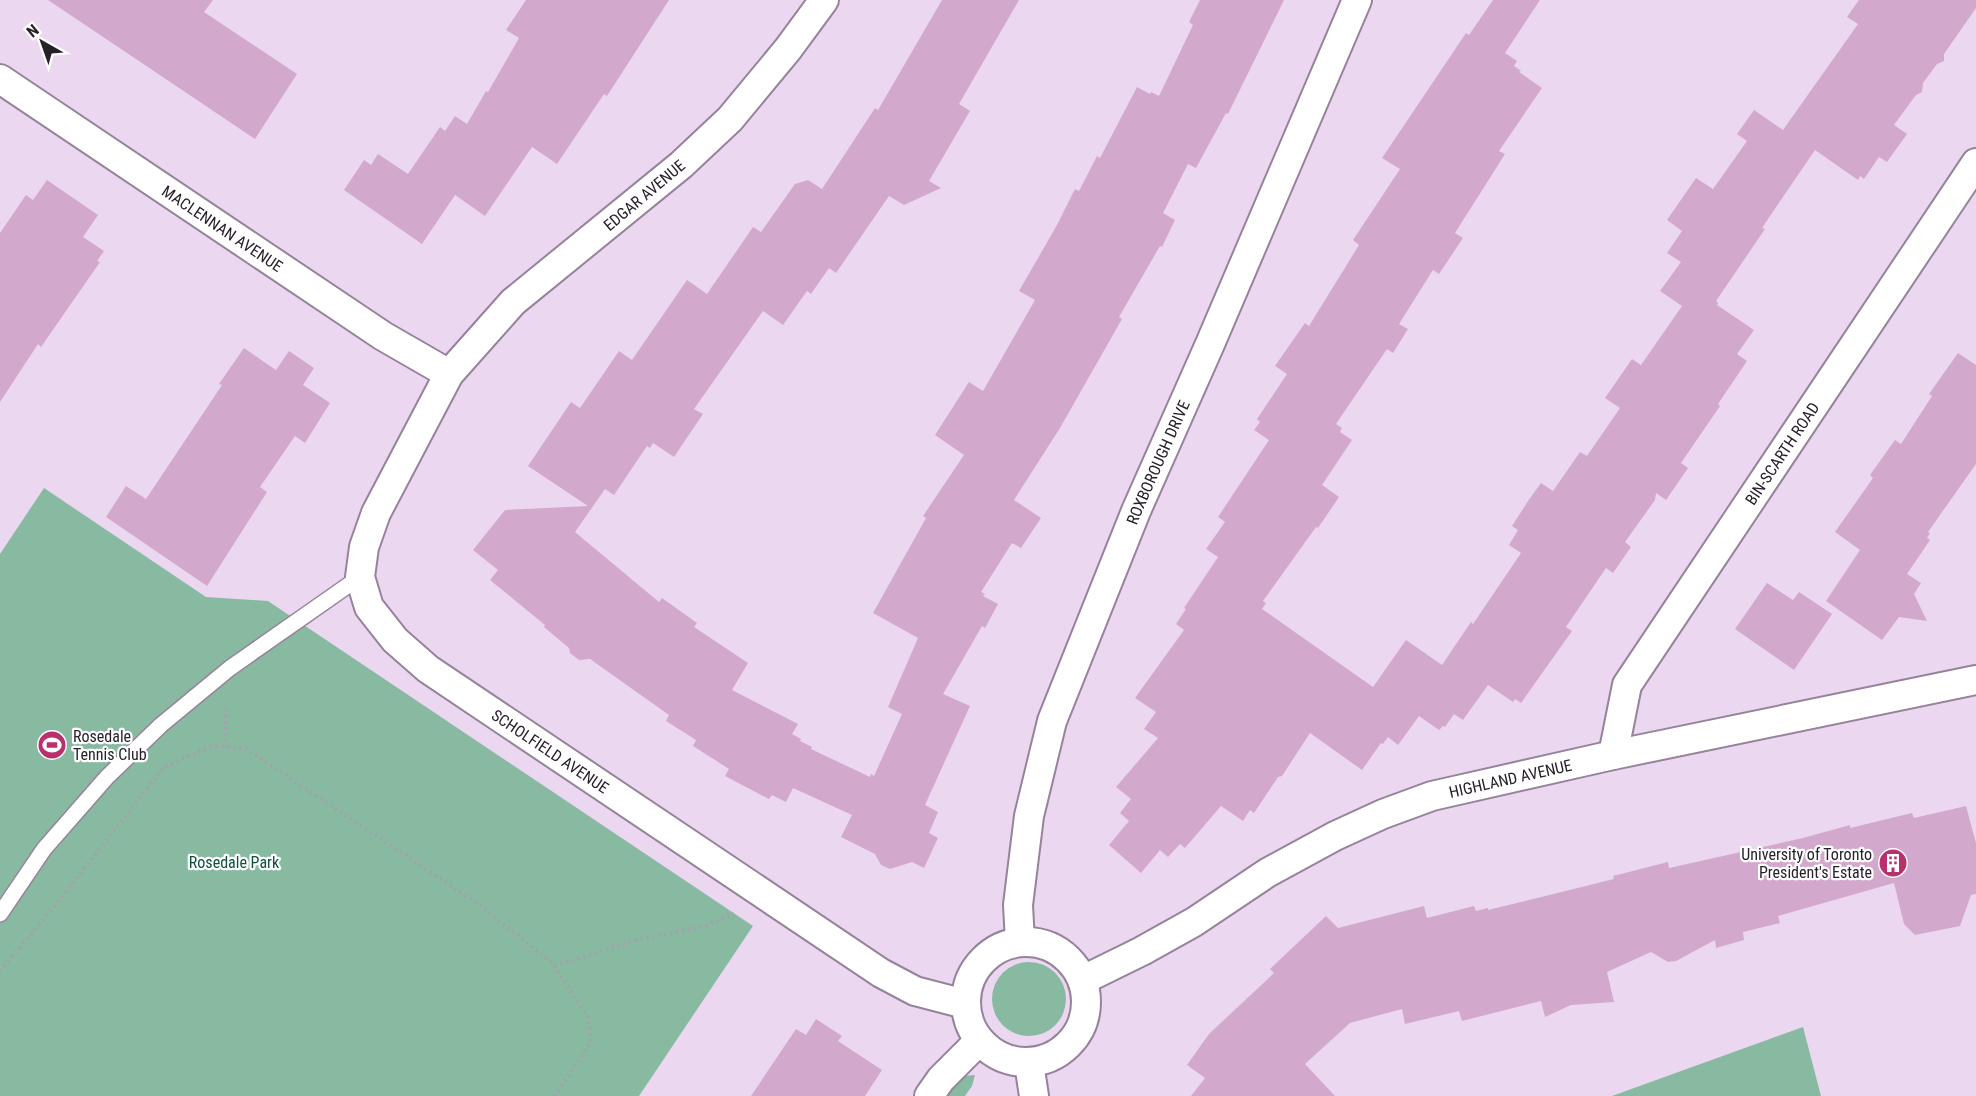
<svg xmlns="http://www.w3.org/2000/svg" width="1976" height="1096" font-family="'Roboto Condensed',sans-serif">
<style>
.green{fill:#88baa2}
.building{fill:#d2a9cd}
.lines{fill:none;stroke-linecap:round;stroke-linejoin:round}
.lane-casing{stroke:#96839b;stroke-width:18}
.street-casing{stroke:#96839b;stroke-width:32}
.path{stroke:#ab9baf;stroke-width:4;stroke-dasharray:1.5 4.5;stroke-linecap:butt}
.lane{stroke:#fff;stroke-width:15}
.street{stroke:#fff;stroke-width:28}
.labels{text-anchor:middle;stroke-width:4.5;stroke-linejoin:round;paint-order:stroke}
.street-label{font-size:16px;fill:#272029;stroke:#fff}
.poi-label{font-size:16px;fill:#272029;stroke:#fff;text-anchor:start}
.park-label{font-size:16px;fill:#0a5239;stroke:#fff}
</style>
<rect width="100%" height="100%" fill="#ecd7f1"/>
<g class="green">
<polygon points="44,488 206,597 268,601 753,926 639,1096 0,1096 0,554"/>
<circle cx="1029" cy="999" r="37"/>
<polygon points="1803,1027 1821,1096 1612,1096"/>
<polygon points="975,1075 972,1086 965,1096 944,1096 963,1076"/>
</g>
<g class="building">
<polygon points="48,0 213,0 204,12 297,74 255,139"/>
<polygon points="526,0 669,0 607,96 604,94 557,164 532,147 485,216 455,195 422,244 344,190 364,160 371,165 378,154 408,174 440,127 445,131 455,116 467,124 486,91 488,92 519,38 506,30"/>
<polygon points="942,0 1019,0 959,104 970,111 929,181 941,188 904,205 889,196 836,273 829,268 811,294 807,291 783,325 763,311 694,409 703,414 674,457 653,443 650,448 647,446 614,495 605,489 575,532 659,602 662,598 697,623 694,627 748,663 732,690 798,724 792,734 801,739 800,741 812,747 811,749 870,777 871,774 874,776 902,714 888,707 918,638 873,613 926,518 923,516 964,455 935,435 969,382 983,391 1035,300 1019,291 1057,225 1075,189 1079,191 1097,156 1100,158 1137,87 1150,94 1151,92 1159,96 1193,25 1189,22 1200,0 1284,0 1228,114 1226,113 1196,168 1188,164 1163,213 1175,220 1162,247 1160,246 1119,317 1122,319 1060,428 1014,500 1041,518 1021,548 1012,543 981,592 985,594 983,596 998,604 985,628 982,626 943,694 970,706 925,805 938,812 929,833 938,838 924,868 912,862 890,869 881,865 875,854 841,837 852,815 793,788 786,802 772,795 769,799 725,776 729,769 693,746 696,740 666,721 669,715 590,659 579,660 570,653 569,648 544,627 545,625 490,580 498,570 473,550 505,510 588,506 528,466 571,402 580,408 619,351 632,360 687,280 707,294 753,227 761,232 795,184 808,180 822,189 875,108 878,110"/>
<polygon points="1493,0 1540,0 1505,53 1517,61 1514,66 1521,71 1519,72 1542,88 1499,151 1505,154 1455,233 1463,238 1439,274 1433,270 1399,324 1408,329 1393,353 1387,349 1336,424 1342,428 1340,432 1352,440 1322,485 1339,497 1318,528 1316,527 1263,601 1266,603 1262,609 1373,687 1406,640 1442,665 1471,622 1473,624 1521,553 1509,545 1518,530 1512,526 1528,501 1541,483 1553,491 1580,452 1587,456 1620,408 1605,398 1632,359 1641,365 1682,306 1660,291 1681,262 1667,253 1682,231 1667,220 1696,178 1713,189 1747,141 1737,134 1754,110 1783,130 1858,24 1847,17 1859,0 1976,0 1976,8 1944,54 1944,61 1937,64 1923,83 1922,92 1916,95 1894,125 1907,134 1887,162 1879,157 1864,179 1860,176 1858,180 1815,150 1770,216 1762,228 1765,229 1716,301 1718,303 1717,305 1754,330 1737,354 1747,361 1718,404 1720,406 1681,463 1688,468 1666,500 1656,493 1655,500 1625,542 1631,547 1613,573 1606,568 1566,627 1572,631 1521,703 1515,699 1513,702 1488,685 1463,720 1454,714 1445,727 1443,726 1439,730 1419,716 1398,745 1388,737 1383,744 1381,743 1362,770 1310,733 1282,776 1278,777 1254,813 1250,810 1243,821 1221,806 1185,848 1180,844 1168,857 1160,850 1141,873 1109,845 1129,821 1120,813 1131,799 1116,787 1158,738 1144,729 1156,712 1135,698 1184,630 1176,624 1186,609 1184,608 1218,557 1206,549 1225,522 1218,517 1269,440 1254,430 1260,422 1257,419 1287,374 1275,366 1305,323 1309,326 1359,245 1353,240 1400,169 1382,158 1466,33 1469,35"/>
<polygon points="47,180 98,215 83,237 104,251 97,261 100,262 41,347 38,344 0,402 0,233 26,195 33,200"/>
<polygon points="244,348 276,370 289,351 314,368 303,385 330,403 305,443 295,436 260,487 267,492 207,586 106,517 126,486 146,499 222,385 219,384"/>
<polygon points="1958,353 1976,365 1976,464 1928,532 1930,533 1927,538 1930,540 1907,574 1921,583 1914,594 1927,621 1899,617 1882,640 1826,601 1860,550 1835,532 1873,478 1870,475 1895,440 1901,444 1932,396 1929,394"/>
<polygon points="1767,583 1793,600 1799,592 1832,614 1794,670 1735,629"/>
<polygon points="1966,806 1976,843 1976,894 1971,895 1960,926 1915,935 1904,924 1894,883 1778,916 1780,923 1743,932 1744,940 1716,948 1715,940 1676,961 1668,962 1651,952 1607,972 1614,1002 1571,1005 1545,1017 1541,1001 1462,1021 1459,1011 1405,1024 1402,1009 1350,1023 1305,1064 1335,1096 1191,1096 1205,1078 1187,1065 1209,1034 1274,973 1270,969 1326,916 1338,928 1424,906 1427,918 1474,906 1476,911 1488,908 1488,910 1614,879 1613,876 1668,862 1669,868 1803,838 1850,825 1850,828 1912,813 1914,818"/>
<polygon points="816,1019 842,1036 838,1041 882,1070 865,1096 751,1096 796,1029 806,1035"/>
</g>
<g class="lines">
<g class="lane-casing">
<polyline id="lane" points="0,914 44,849 107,777 161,725 230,668 360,577"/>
</g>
<g class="street-casing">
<g id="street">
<path id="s1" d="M824,0L788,49L730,119L681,165L513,302L449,374L376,513L364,547L360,577L369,607L395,640L428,669L881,973L915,991L965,1004"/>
<path id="s2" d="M0,79L383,336L449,374"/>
<path id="s3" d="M1613,755L1627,685L1976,163"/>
<circle cx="1026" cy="1002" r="60"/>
<path id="s4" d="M1020,942L1018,905L1029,816L1052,721L1136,511L1210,344L1357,0"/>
<path id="s5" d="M1083,980L1142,951L1194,922L1267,873L1335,836L1383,814L1432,796L1613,755L1976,680"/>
<polyline points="1029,1063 1034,1096"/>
<polyline points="929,1096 941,1079 979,1041"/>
</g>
</g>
<g class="path">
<polyline points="224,747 227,705"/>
<polyline points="555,966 632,941 705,926 734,914"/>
<polyline points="0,971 55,906 165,766 213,746 245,748 481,906 551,962 588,1017 591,1042 555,1096"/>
</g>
<use href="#lane" class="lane"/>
<use href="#street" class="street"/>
</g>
<defs>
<g id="stadium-disc" transform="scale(1.5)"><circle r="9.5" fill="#ba306c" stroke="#fff"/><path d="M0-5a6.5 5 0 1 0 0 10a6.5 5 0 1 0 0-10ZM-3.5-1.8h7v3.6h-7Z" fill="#fff"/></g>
<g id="building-disc" transform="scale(1.5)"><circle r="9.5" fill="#ba306c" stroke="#fff"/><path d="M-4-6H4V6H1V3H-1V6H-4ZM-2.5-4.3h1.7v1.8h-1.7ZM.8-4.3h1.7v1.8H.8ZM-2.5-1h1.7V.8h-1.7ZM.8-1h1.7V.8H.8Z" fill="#fff"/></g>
</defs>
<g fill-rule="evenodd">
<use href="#stadium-disc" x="52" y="745"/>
<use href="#building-disc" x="1893" y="863"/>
</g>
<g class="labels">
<g class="street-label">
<text transform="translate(644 195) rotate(-40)" y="6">EDGAR AVENUE</text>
<text dy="6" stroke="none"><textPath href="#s2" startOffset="268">MACLENNAN AVENUE</textPath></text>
<text dy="6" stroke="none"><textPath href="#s3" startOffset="350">BIN-SCARTH ROAD</textPath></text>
<text dy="6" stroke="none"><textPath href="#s4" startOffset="504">ROXBOROUGH DRIVE</textPath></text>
<text dy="6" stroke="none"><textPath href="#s1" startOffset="1020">SCHOLFIELD AVENUE</textPath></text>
<text dy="6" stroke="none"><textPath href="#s5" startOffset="476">HIGHLAND AVENUE</textPath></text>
</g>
<g class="poi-label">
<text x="73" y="742">Rosedale<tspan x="73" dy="18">Tennis Club</tspan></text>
<text x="1872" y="860" text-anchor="end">University of Toronto<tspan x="1872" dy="18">President's Estate</tspan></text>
</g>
<g class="park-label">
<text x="234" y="868">Rosedale Park</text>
</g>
</g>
<g transform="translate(42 42) rotate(320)" stroke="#ffffff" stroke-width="4.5" paint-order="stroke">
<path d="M0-4.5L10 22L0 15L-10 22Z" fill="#272029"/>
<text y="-9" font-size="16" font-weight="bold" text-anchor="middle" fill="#272029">N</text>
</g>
</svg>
